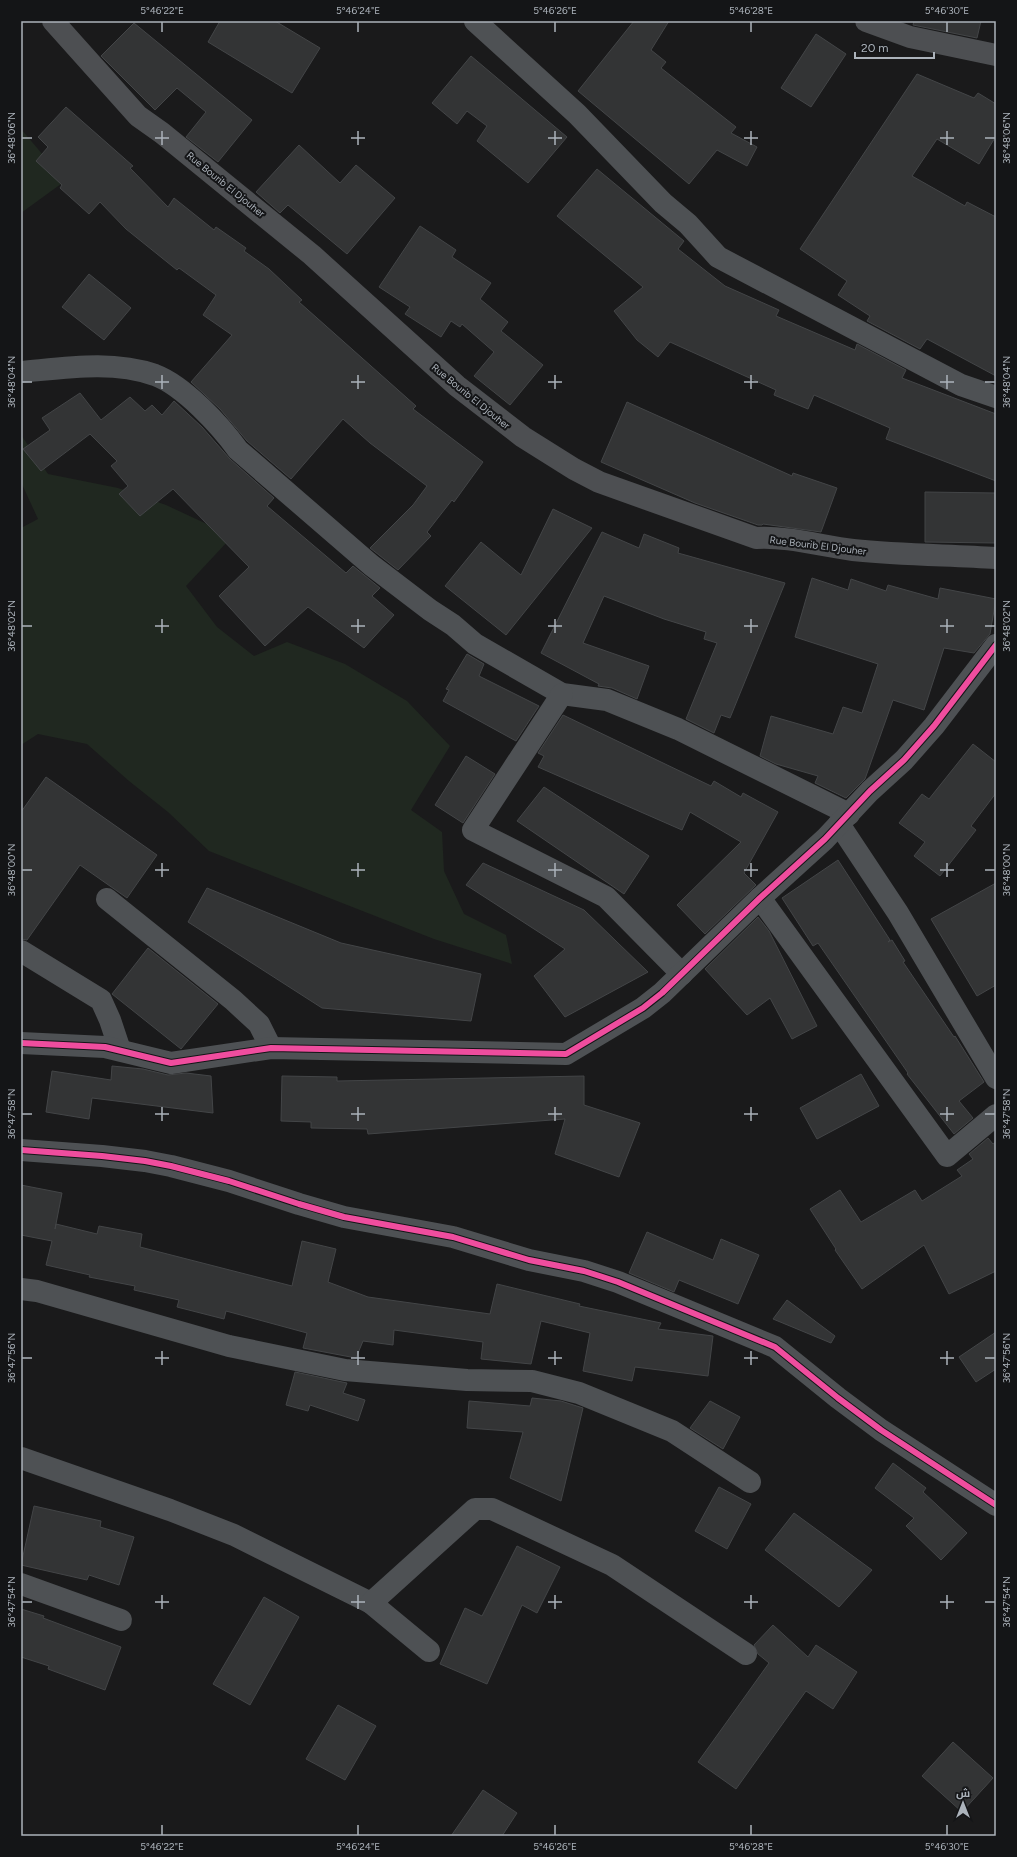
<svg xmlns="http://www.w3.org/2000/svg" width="1017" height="1857" font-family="Figtree,Cairo,sans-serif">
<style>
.green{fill:#202820}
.building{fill:#333435;stroke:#434547}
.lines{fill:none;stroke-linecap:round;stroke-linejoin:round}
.minor{stroke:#4e5154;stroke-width:22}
.secondary{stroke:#4d4f52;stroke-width:22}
.cycleway-casing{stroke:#141517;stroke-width:8}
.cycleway{stroke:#ef4d9e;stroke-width:6}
.ticks{fill:none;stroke:#acb3bb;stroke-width:1.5}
.labels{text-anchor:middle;stroke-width:4;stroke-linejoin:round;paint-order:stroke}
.street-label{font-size:10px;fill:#acb3bb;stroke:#141517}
.neatline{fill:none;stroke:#acb3bb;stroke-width:1.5}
.ticks-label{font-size:10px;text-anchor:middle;fill:#acb3bb}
</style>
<rect width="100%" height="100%" fill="#1a1a1b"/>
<g class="green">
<polygon points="21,129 65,181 21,213"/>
<polygon points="21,435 48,474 118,488 166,505 209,525 228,541 186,586 217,627 254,656 287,642 345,664 407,701 450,746 411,810 442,832 444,871 464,914 506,935 512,964 434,939 209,851 168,812 129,781 87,744 38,734 21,745 21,528 38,519 21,482"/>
</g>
<g class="building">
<polygon points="220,21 275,21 320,48 292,93 208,42"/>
<polygon points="634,21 669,21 651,50 666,62 661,68 736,127 731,133 757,147 747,166 717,150 689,184 578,91"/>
<polygon points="914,21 981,21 977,38 913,25"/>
<polygon points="134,23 252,120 218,162 186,137 206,112 177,88 155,110 101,56"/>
<polygon points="816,34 846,54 811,107 781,88"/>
<polygon points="471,56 567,137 528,183 477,141 487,126 467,111 457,124 432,103"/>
<polygon points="917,74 974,98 978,93 996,104 996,136 979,164 937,139 912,176 965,206 967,202 996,217 996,376 927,339 920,349 867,321 870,316 838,295 847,281 800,249"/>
<polygon points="66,107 133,166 130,168 168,207 174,198 214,230 216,227 246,248 244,251 269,269 302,300 299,302 416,406 413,409 483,462 454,502 452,500 427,532 431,536 398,570 370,548 413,505 427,486 370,443 343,419 291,479 247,441 220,409 191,382 232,335 203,315 216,295 179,268 177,270 126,229 100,202 89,214 60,188 62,185 36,161 48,147 38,137"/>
<polygon points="299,145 340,183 356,165 395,198 347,254 288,205 280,213 256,192"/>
<polygon points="597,169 684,241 678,249 725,286 779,310 776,316 855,350 857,344 906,370 902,378 996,414 996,481 886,439 890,428 814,395 808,409 774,395 776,390 670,342 658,357 637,340 614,311 643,287 557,216"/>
<polygon points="420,226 456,250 452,257 491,283 480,299 508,322 501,331 543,365 510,405 474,376 494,352 462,324 460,327 451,321 441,337 405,314 410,307 379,287"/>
<polygon points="89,274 131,308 104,340 62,307"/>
<polygon points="80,393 101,420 130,397 145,411 152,405 162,415 174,401 202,427 230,459 274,498 267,506 346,573 353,566 380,588 372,596 394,615 364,648 308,607 265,646 219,596 249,567 173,489 140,516 119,494 128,486 111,466 117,461 90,434 41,471 23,449 50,430 42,418"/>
<polygon points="627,402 792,476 793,473 837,488 821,532 763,524 762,525 758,525 695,503 601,462"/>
<polygon points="925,492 996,493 996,543 925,542"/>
<polygon points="553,509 592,528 506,635 445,586 481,542 521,575"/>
<polygon points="602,532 639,548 644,534 679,548 678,553 785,583 730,718 721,715 714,733 686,719 717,643 704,639 706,632 664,619 604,596 583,643 649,666 637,699 612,688 598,686 599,684 541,653"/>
<polygon points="812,578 848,590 851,579 886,591 888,585 938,599 940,588 996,599 990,634 974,653 944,648 924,710 893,700 865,779 846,798 815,783 818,776 776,764 760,756 771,716 833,734 843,707 862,713 878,664 795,637"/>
<polygon points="467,654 484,664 479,676 539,706 516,741 443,701 449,690 446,689"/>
<polygon points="563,715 711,786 714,781 741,797 743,793 778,812 744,873 756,885 705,934 677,905 741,842 690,812 682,830 538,767 544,756 538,753"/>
<polygon points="973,744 996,762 996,793 971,826 976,830 940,876 914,856 925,842 899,823 922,794 929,799"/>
<polygon points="466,756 495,774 463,823 435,805"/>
<polygon points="46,777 157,855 127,898 80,865 27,940 21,939 21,812"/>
<polygon points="544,787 649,856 624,894 517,821"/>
<polygon points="838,860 890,940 888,942 892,940 905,961 903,962 954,1037 955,1036 984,1082 959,1101 973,1118 954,1134 907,1074 908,1073 818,943 813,946 782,898"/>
<polygon points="483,863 584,910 648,972 565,1017 534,976 565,949 466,885"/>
<polygon points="996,883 996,985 977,996 931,919"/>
<polygon points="207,888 341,943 481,974 471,1021 322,1008 188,922"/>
<polygon points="758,917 769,931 817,1026 792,1039 770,998 747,1015 705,969"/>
<polygon points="148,948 218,1004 181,1049 112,994"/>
<polygon points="112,1066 143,1069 168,1075 186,1073 211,1076 213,1113 92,1098 89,1119 46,1112 52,1071 111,1080"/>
<polygon points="861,1074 879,1106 817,1139 800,1108"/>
<polygon points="282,1076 337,1077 337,1081 584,1076 584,1105 640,1123 619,1177 555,1154 565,1119 368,1134 367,1129 311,1128 311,1122 281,1121"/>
<polygon points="988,1138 993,1144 996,1142 996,1271 949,1294 924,1245 862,1289 835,1250 836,1249 810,1209 840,1190 861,1222 915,1190 922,1201 962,1176 957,1170 973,1159 969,1154"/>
<polygon points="21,1185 62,1193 55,1229 56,1224 97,1234 99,1226 142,1234 140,1247 292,1286 302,1241 336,1249 328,1282 368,1297 490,1314 497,1284 580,1304 579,1306 661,1323 658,1329 713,1336 708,1376 635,1367 632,1381 583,1371 590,1333 541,1321 531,1364 481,1359 483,1342 394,1330 393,1345 363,1341 356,1358 303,1348 307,1333 226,1311 224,1319 177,1307 179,1300 134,1290 135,1286 89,1277 90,1275 46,1265 52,1241 21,1235"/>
<polygon points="647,1232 713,1260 721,1239 759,1255 738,1304 679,1280 674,1292 629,1273"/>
<polygon points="787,1300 835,1336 831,1343 773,1319"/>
<polygon points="996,1332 996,1369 976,1382 959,1357"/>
<polygon points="295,1372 347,1383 343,1393 365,1400 358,1421 310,1405 308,1411 286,1405"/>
<polygon points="532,1398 561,1401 583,1408 561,1501 510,1478 523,1432 467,1428 469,1401 530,1406"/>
<polygon points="710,1401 740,1417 723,1449 690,1428"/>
<polygon points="893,1463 926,1488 923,1492 967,1533 941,1560 906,1526 914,1518 875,1488"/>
<polygon points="719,1487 751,1504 727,1549 695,1531"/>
<polygon points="34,1506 101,1521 100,1527 134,1537 119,1585 89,1575 87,1580 21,1565"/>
<polygon points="794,1513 872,1570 839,1607 765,1550"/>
<polygon points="517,1546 560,1567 537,1613 522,1605 487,1684 440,1664 465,1608 482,1616"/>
<polygon points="264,1597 299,1617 250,1705 213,1684"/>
<polygon points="21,1609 44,1616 43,1618 121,1647 105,1690 48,1669 49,1666 21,1657"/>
<polygon points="773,1625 808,1657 816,1645 857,1672 833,1709 806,1691 736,1789 698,1762 769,1663 758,1654 754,1645"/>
<polygon points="338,1705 376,1726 345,1780 306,1759"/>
<polygon points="953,1742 993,1778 962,1812 922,1776"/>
<polygon points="483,1790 517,1813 502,1836 451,1836"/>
</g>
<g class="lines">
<g class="minor">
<polyline points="475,21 577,114 663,203 688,224 718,257 961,385 996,397"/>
<path d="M21,372C65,368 112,360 155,375C184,386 220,425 238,450L371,565L430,610L453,625L475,644L562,694L607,700L678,729L849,814"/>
<polyline points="562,694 473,830 606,897 682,974"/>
<polyline points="839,824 898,913 996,1078"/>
<polyline points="760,898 947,1156 996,1115"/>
<polyline points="107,899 233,1000 259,1024 271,1048"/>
<polyline points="21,951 101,1000 110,1020 120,1050"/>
<polyline points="21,1043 105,1047 171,1063 271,1048 566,1054 643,1008 662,993 760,898 825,839 870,791 904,760 934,726 996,645"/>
<polyline points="21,1150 102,1156 145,1161 171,1166 229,1181 299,1204 344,1217 453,1237 529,1260 584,1271 618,1282 775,1347 838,1398 881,1430 996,1505"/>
<polyline points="21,1289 37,1291 229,1346 345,1370 467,1380 532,1381 579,1393 672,1431 750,1482"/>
<polyline points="21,1458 170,1510 234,1535 371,1603"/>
<polyline points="21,1584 121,1620"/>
<polyline points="429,1651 371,1603 475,1509 492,1509 612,1565 746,1654"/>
</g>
<g class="secondary">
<path d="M53,21L138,116L162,133L312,255L457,386L523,437L574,469L599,482L756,538C788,536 821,546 853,550C901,555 948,555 996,558"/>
<polyline points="866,21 910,37 996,55"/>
</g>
<g class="cycleway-casing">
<g id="cycleway">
<polyline points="21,1043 105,1047 171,1063 271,1048 566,1054 643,1008 662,993 760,898 825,839 870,791 904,760 934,726 996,645"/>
<polyline points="21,1150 102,1156 145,1161 171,1166 229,1181 299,1204 344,1217 453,1237 529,1260 584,1271 618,1282 775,1347 838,1398 881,1430 996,1505"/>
</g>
</g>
<use href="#cycleway" class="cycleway"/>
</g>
<path class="ticks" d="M162,22V32M358,22V32M555,22V32M751,22V32M947,22V32M162,131V145M358,131V145M555,131V145M751,131V145M947,131V145M22,138H32M155,138H169M351,138H365M548,138H562M744,138H758M940,138H954M985,138H995M162,375V389M358,375V389M555,375V389M751,375V389M947,375V389M22,382H32M155,382H169M351,382H365M548,382H562M744,382H758M940,382H954M985,382H995M162,619V633M358,619V633M555,619V633M751,619V633M947,619V633M22,626H32M155,626H169M351,626H365M548,626H562M744,626H758M940,626H954M985,626H995M162,863V877M358,863V877M555,863V877M751,863V877M947,863V877M22,870H32M155,870H169M351,870H365M548,870H562M744,870H758M940,870H954M985,870H995M162,1107V1121M358,1107V1121M555,1107V1121M751,1107V1121M947,1107V1121M22,1114H32M155,1114H169M351,1114H365M548,1114H562M744,1114H758M940,1114H954M985,1114H995M162,1351V1365M358,1351V1365M555,1351V1365M751,1351V1365M947,1351V1365M22,1358H32M155,1358H169M351,1358H365M548,1358H562M744,1358H758M940,1358H954M985,1358H995M162,1595V1609M358,1595V1609M555,1595V1609M751,1595V1609M947,1595V1609M22,1602H32M155,1602H169M351,1602H365M548,1602H562M744,1602H758M940,1602H954M985,1602H995M162,1825V1835M358,1825V1835M555,1825V1835M751,1825V1835M947,1825V1835"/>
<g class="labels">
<g class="street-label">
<text transform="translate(226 184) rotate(39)" y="4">Rue Bourib El Djouher</text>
<text transform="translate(471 396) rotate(39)" y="4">Rue Bourib El Djouher</text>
<text transform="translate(818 545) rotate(7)" y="4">Rue Bourib El Djouher</text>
</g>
</g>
<rect width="1017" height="1857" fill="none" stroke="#141517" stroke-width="44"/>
<g transform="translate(963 1803)" stroke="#141517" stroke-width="3" paint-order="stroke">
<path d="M0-3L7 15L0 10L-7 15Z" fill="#acb3bb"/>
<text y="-6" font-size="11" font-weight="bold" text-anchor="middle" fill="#acb3bb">ش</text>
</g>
<path d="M855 52v6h79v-6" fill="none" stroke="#acb3bb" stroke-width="2"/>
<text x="861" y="52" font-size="12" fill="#acb3bb" stroke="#141517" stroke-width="3" paint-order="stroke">20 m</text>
<rect x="22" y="22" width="973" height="1813" class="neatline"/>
<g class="ticks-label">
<text x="162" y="14">5°46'22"E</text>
<text x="358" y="14">5°46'24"E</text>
<text x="555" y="14">5°46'26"E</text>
<text x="751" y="14">5°46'28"E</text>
<text x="947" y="14">5°46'30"E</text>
<text transform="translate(11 138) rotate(-90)" y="4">36°48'06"N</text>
<text transform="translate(1006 138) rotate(-90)" y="4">36°48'06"N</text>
<text transform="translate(11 382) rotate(-90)" y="4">36°48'04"N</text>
<text transform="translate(1006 382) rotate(-90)" y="4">36°48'04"N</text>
<text transform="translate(11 626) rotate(-90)" y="4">36°48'02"N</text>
<text transform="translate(1006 626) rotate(-90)" y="4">36°48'02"N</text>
<text transform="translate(11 870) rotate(-90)" y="4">36°48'00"N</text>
<text transform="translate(1006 870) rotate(-90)" y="4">36°48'00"N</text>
<text transform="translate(11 1114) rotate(-90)" y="4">36°47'58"N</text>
<text transform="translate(1006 1114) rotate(-90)" y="4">36°47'58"N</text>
<text transform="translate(11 1358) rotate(-90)" y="4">36°47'56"N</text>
<text transform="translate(1006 1358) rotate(-90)" y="4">36°47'56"N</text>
<text transform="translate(11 1602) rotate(-90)" y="4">36°47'54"N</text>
<text transform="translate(1006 1602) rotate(-90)" y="4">36°47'54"N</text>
<text x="162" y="1850">5°46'22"E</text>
<text x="358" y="1850">5°46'24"E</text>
<text x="555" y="1850">5°46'26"E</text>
<text x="751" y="1850">5°46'28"E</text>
<text x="947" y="1850">5°46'30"E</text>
</g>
</svg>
